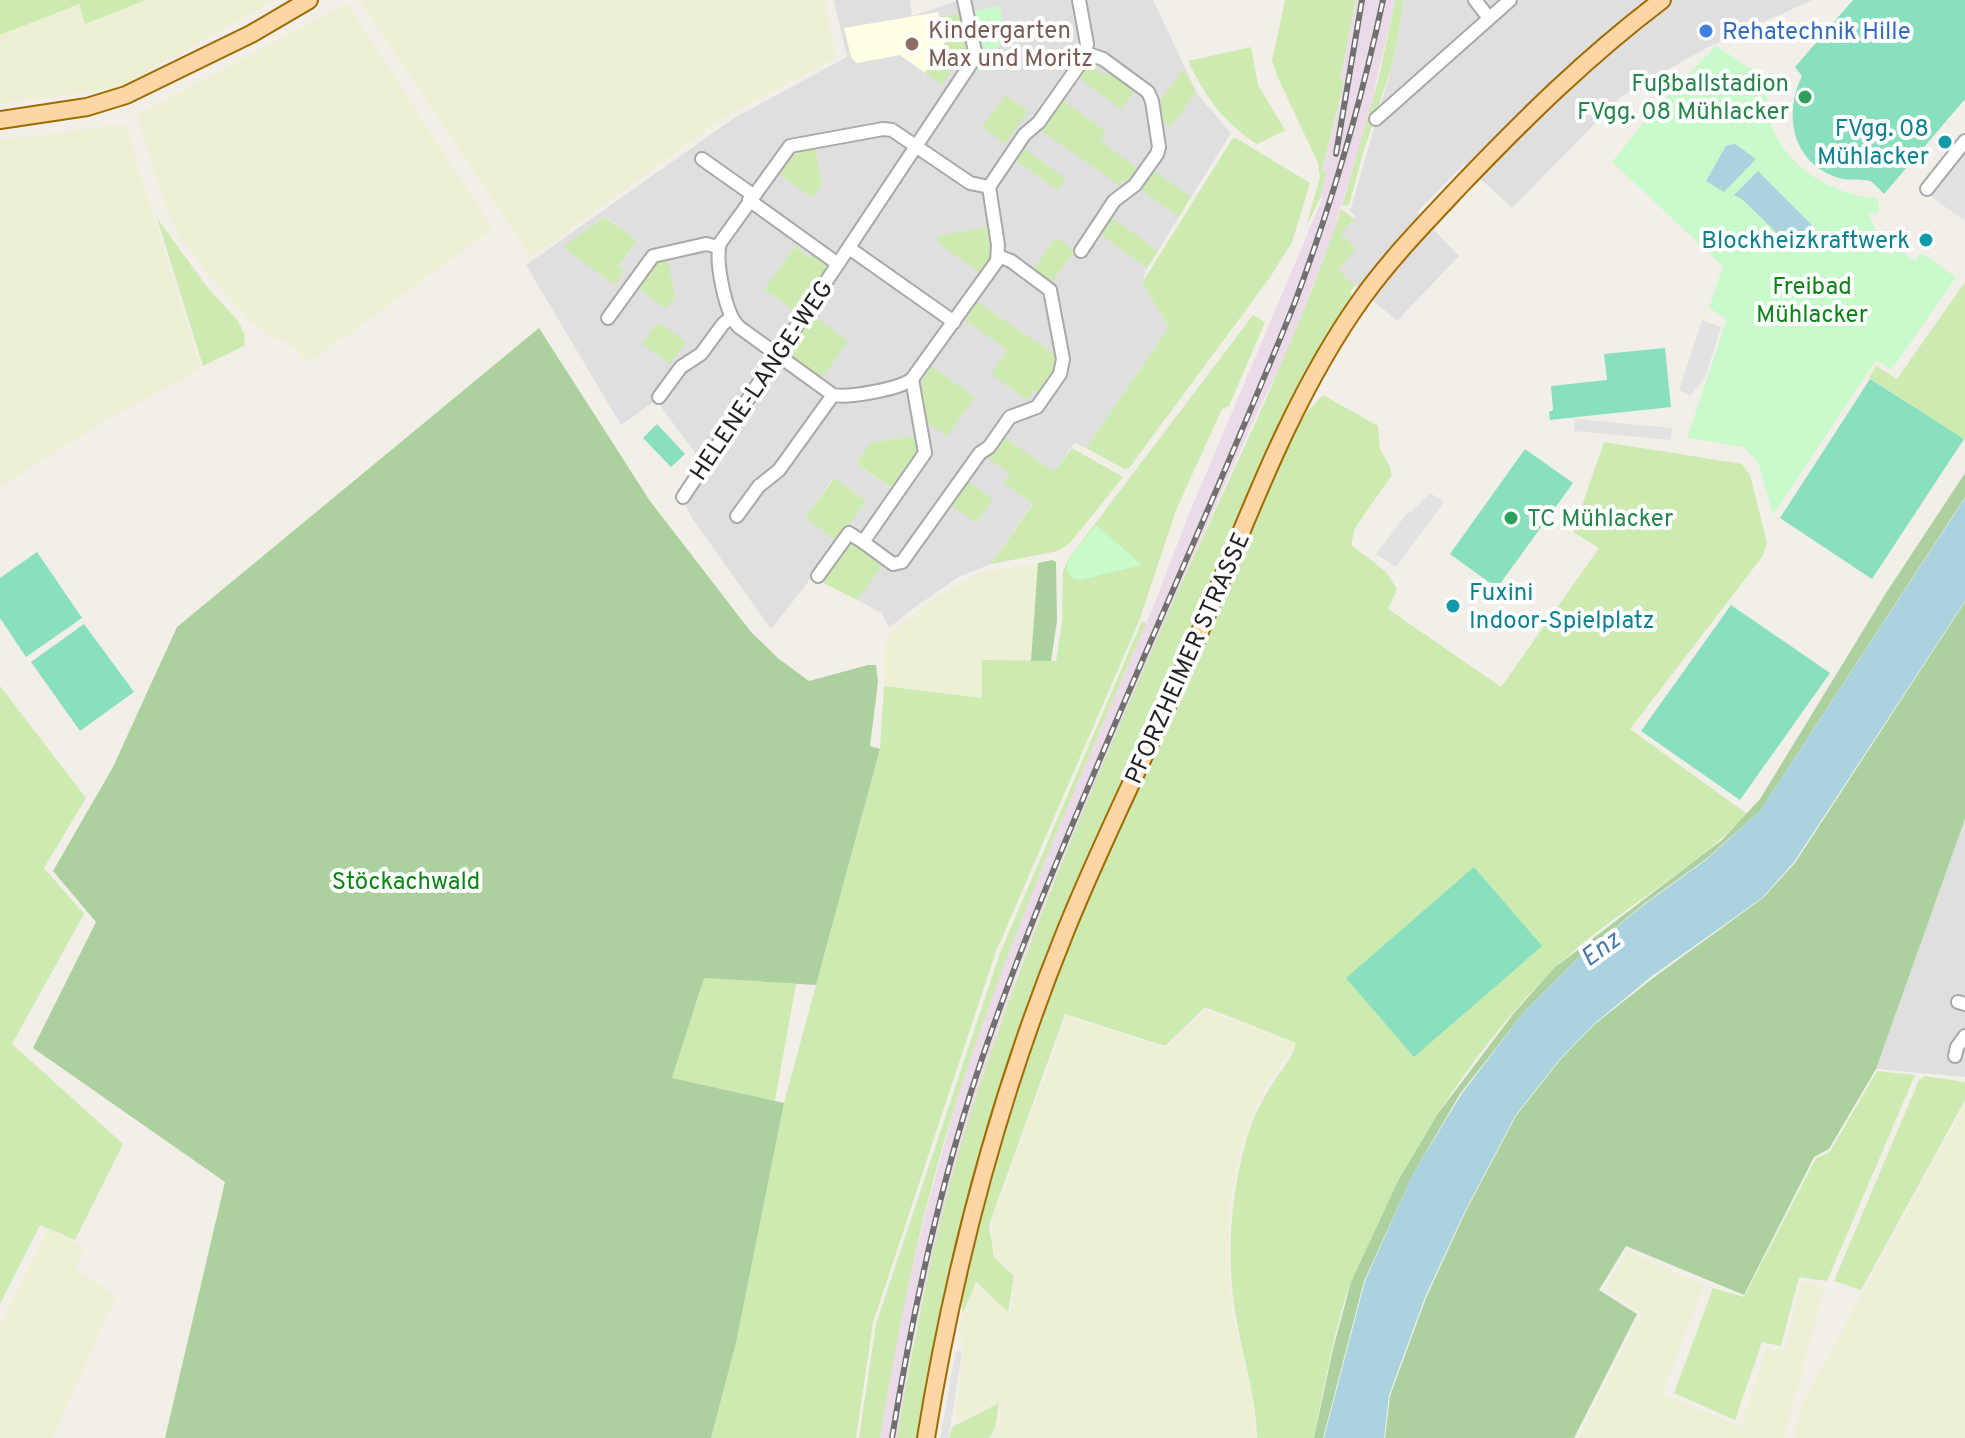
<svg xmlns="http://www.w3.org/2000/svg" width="1965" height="1438" font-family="Overpass,sans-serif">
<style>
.residential{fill:#e0dfdf;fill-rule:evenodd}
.industrial{fill:#ebdbe8}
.education{fill:#ffffe5}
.farmland{fill:#eef0d5}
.grass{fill:#cdebb0}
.forest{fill:#add19e}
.park{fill:#c8facc}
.pitch{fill:#88e0be}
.parking{fill:#e2e2e2}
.water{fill:#aad3df}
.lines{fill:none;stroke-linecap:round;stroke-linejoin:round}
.minor-casing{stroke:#a9a9a9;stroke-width:16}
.major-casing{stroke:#a06b00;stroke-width:20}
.minor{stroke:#fff;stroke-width:12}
.major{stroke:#fcd6a4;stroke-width:16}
.rail-casing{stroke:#707070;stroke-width:6}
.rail{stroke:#fff;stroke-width:3;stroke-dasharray:9;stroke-linecap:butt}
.shop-dot{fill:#3f7fe0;stroke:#fff;stroke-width:3}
.education-dot{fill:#8d6e63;stroke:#fff;stroke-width:3}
.leisure-dot{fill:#2e9e5b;stroke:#fff;stroke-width:3}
.culture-dot{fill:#0f9aa8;stroke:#fff;stroke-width:3}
.labels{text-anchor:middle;stroke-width:8;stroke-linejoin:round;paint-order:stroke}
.education-label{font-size:24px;fill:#785e54;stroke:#fff;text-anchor:start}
.shop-label{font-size:24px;fill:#366cbe;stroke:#fff;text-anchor:start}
.leisure-label{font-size:24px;fill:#27864d;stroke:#fff;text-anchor:end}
.culture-label{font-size:24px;fill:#0d838f;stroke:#fff;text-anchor:end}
.park-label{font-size:24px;fill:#0c8416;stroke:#fff}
.street-label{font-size:24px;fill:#222;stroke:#fff}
.water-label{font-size:26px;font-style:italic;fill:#4a7aab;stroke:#fff}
</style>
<rect width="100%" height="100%" fill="#f2efe9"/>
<g class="residential">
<path d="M834,0H910L912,16L959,0H1153L1198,95L1231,133L1146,270L1142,283L1169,327L1086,448L1074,443L991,564L960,576L911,610L889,628L882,613L812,577L771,629L692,518L685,503L707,469L656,400L621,425L526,265L734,118L847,57ZM1063,101L1105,131L1100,140L1125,179L1120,186ZM605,217L637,240L619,267ZM1109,217L1157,251L1146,267L1097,232ZM799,241V314L765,289ZM1020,333L1027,400L992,374ZM919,435L893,490L856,463L870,443ZM833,478L866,501L805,518Z"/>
<polygon points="1404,0 1812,0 1706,48 1622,96 1512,208 1464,164 1417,212 1459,256 1397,321 1338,270 1355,249 1341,233 1356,216 1350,211 1394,59"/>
<polygon points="1965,819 1965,1077 1876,1069"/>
</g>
<polygon class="industrial" points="1356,0 1395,0 1366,127 1330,241 1284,360 1258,411 1170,609 1058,870 1016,978 976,1096 942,1215 914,1335 897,1438 880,1438 897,1332 926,1211 959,1091 1000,972 1042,864 1155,602 1191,509 1321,202 1322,199 1319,198 1326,173 1322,171 1341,97 1340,80"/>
<polygon class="education" points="938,12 945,43 925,73 900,55 857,63 851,57 844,28"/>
<g class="farmland">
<polygon points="146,0 274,0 120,88 0,104 0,35 79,4 86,24"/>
<polygon points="359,0 825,0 836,58 726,116 531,257"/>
<polygon points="347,3 493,229 310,362 284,340 270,337 249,320 209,276 176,231 164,204 137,115"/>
<polygon points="125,124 201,369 103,422 0,487 0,140"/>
<polygon points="1038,563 1031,661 982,661 983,698 884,686 884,645 892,631 934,599 978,573"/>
<polygon points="1205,1010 1296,1043 1265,1088 1251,1117 1238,1158 1228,1215 1229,1285 1233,1316 1253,1399 1255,1438 992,1438 999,1426 1002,1403 955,1421 964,1348 959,1329 974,1284 1011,1313 1015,1275 995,1256 991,1224 1067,1016 1166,1048"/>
<polygon points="1965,1105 1965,1438 1793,1438 1801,1406"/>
<polygon points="48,1229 85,1248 75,1269 116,1296 53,1438 0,1438 0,1325"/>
<polygon points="1628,1251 1704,1285 1663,1394 1740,1427 1766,1349 1785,1350 1802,1281 1825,1286 1784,1438 1578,1438 1642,1314 1605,1288"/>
</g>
<g class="grass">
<polygon points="0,0 146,0 85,24 79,4 0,35"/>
<polygon points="1285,0 1356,0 1340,79 1344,83 1322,171 1326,173 1320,198 1306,227 1320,177 1318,163 1279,80 1272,61"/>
<polygon points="1395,0 1404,0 1394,59 1363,153 1349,205 1342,206 1379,77"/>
<polygon points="961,13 971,55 965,64 958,61 942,85 925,73 945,43 939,17"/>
<path d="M1251,47L1258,85L1285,130L1257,144C1225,124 1204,95 1188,61Z"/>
<polygon points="1098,62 1095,69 1104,76 1109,69 1136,89 1121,109 1079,78 1088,65"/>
<polygon points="1183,69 1196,92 1171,127 1161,118 1157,106"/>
<polygon points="1005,95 1028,111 1005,144 982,127"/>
<polygon points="1063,101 1106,131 1100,141 1140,170 1131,183 1125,179 1120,186 1042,131"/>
<polygon points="1236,138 1310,183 1292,242 1271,276 1129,468 1124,469 1086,448 1169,327 1142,283 1232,139"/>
<path d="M815,147L822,185L813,198L777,173C789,157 796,151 815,147Z"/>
<polygon points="1023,148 1066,179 1058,190 1015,160"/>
<polygon points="1152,169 1191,197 1179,217 1138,188"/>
<path d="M1341,209L1354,219L1341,233L1356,249L1338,270L1355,285L1350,292L1353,296L1319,350L1289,412L1007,1071L958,1237L919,1438H897C916,1322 941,1202 977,1093C1031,928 1100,768 1170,609C1229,477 1295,347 1341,209Z"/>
<polygon points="1109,216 1158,251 1147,268 1097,232"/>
<polygon points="604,217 637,240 619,266 624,270 615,285 563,247"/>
<polygon points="157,218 207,287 238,321 245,335 244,346 203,366"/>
<polygon points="988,227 991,255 980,273 938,243 937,236"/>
<polygon points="1056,237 1074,251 1050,284 1032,271"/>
<polygon points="799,241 802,243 798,250 810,258 815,252 832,265 799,314 764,289"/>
<polygon points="667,256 675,297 666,309 635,286 653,262"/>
<polygon points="1965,282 1965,438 1964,439 1869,378 1876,366 1897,379"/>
<polygon points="977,302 1059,357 1059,365 1041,395 1034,391 1027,400 991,374 1007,350 965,320"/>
<polygon points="811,314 848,341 822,378 785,352"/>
<polygon points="1253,315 1265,322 1229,406 1222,409 1176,510 1139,621 995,954 873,1323 856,1438 711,1438 736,1343 784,1103 880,749 884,686 982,698 982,660 1056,661 1062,623 1063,571 1069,558"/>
<polygon points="658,322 686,342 670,364 642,344"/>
<polygon points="931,366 975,397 947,436 925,421 920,385"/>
<path d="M1323,395L1378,426L1380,449L1389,465L1392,475L1355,528L1351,545L1385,571L1397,589L1388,609L1501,687L1599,548L1573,532L1604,442L1742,464L1750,475L1767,543L1762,557L1630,729L1747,814C1689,875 1612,912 1553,970C1477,1045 1417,1138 1373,1235C1363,1257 1352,1278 1344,1302C1331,1346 1323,1393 1314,1438H1257C1256,1396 1243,1358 1236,1317C1226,1259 1230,1198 1246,1141C1252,1119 1262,1099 1275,1080C1283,1068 1292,1058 1296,1043L1205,1007L1165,1046L1065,1014L989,1225L994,1257L1014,1276L1008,1312L976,1282L963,1313L960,1289L971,1240L1020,1073L1070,938L1284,453L1301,418Z"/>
<path d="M919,435C923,457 906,473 894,490L856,463L870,443Z"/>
<polygon points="1002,436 1054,472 1072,448 1123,477 1070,543 1058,551 991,564 1033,504 1004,483 1010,474 987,457"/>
<polygon points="834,478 866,501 837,541 805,518"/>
<polygon points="966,480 993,499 976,523 949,504"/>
<polygon points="850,538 884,563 857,600 820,581"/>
<path d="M1142,621L1146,623C1080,777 1012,930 960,1090C923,1203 899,1321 880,1438H859L876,1324L1000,953Z"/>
<polygon points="0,686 86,798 44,868 84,914 12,1044 123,1144 75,1240 40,1225 0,1304"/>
<polygon points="704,978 796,984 775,1101 672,1078"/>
<polygon points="1877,1071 1915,1075 1827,1281 1799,1277 1781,1346 1762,1342 1735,1420 1674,1393 1713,1288 1744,1297 1816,1158 1829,1153"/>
<polygon points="1925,1076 1965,1082 1965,1100 1861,1290 1834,1281 1919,1080"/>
<polygon points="999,1403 995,1428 989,1438 949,1438 952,1428 956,1425"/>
</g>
<g class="forest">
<polygon points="539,328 650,501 751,632 779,659 809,681 868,665 876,665 878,682 870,746 880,749 816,985 704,978 672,1078 784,1103 736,1343 711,1438 165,1438 225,1182 33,1048 96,922 53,871 113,767 177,627"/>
<polygon points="1965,473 1965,497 1760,811 1706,859 1645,903 1578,958 1524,1012 1460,1094 1413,1174 1364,1281 1323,1438 1314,1438 1333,1349 1351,1282 1398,1181 1437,1115 1514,1013 1554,968 1722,840 1760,799 1886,593"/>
<polygon points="1052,560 1056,562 1057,621 1051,661 1031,661 1038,563"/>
<polygon points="1965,602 1965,819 1876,1069 1829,1149 1814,1157 1744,1295 1626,1246 1599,1290 1637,1314 1574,1438 1385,1438 1390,1396 1426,1298 1465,1213 1516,1116 1560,1060 1595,1024 1653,978 1763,898 1795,863"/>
</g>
<g class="park">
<polygon points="1000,6 1005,36 980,72 974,67 971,12"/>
<path d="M1716,46L1768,80C1767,92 1765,106 1769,118C1782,165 1832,196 1878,198L1879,212L1869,214L1877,233L1890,241L1884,251L1891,255L1896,248L1915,261L1921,253L1956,277L1897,362L1890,369L1876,360L1773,515L1758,462L1744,447L1687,438L1727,319L1709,308L1723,266L1612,162L1656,107Z"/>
<polygon points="1096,525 1142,565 1080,580 1074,579 1066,570 1069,558"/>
</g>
<g class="pitch">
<path d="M1853,0H1965V99L1884,194C1881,191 1874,183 1870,181C1860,178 1846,182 1833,176C1791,159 1784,113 1802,76L1795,67Z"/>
<polygon points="1665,348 1671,407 1550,420 1549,412 1553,410 1551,386 1607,380 1604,354"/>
<polygon points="1870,379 1964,439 1872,579 1780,518"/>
<polygon points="657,424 685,454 671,467 643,438"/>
<polygon points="1525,449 1573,483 1497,588 1450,554"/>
<polygon points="37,552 82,618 26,657 0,618 0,578"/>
<polygon points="1731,605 1830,673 1740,800 1641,731"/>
<polygon points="84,624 134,692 80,731 31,662"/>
<polygon points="1474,867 1542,946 1414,1057 1346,978"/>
</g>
<g class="parking">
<polygon points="1965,145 1965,221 1926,193"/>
<polygon points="1702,320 1721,327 1705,377 1690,396 1679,390"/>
<polygon points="1575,419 1672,428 1671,440 1574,431"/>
<polygon points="1430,493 1444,502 1396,567 1376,554 1408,512 1410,513"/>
<polygon points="956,1351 962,1352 950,1428 948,1438 940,1438"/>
</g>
<g class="water">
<polygon points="1735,144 1756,159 1724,192 1706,181 1726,146"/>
<polygon points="1758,171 1812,225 1791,247 1743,200 1734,195"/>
<polygon points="1965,498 1965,601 1794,862 1762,898 1652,976 1595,1023 1559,1060 1515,1116 1464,1213 1425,1297 1389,1395 1384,1438 1324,1438 1365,1281 1413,1174 1461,1095 1524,1012 1578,958 1645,904 1706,860 1760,811"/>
</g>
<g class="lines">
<g class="minor-casing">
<g id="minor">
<polyline points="1475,0 1489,18"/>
<polyline points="1376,119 1510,0"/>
<polyline points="702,159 753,195"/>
<path d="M989,187L970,183L892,130L883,129L790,146L720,243C715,261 725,314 739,327L833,395C849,398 900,389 912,379L997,261L998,245L989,187L1024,135L1039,122L1084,58L1087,44L1079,0"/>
<polyline points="1927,189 1965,141"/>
<polyline points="749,200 838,264"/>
<polyline points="849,248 954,322"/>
<polyline points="1081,251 1114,201 1135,185 1157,154 1159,147 1152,101 1148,92 1103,59 1086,53"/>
<polyline points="608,318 653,256 706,244 718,247"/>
<polyline points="912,379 925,453 863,542 893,564 902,562 980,453 989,447 1010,417 1037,407 1060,374 1063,359 1050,290 1011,261 998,256"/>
<polyline points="659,397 681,367 701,354 723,324 730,318"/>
<polyline points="683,497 976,56 964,0"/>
<polyline points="737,516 759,486 779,470 833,395"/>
<polyline points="818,576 849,533 863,542"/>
<polyline points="1958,1002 1965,1004"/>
<polyline points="1955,1056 1957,1047 1965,1036"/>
</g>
</g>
<g class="major-casing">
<g id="major">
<polyline points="0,120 87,107 126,95 251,34 309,0"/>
<path d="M926,1438C954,1265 998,1098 1064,935C1102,840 1149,749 1190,655C1241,537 1287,402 1363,297C1392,257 1427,221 1461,185C1525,118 1588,56 1662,0"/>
</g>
</g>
<use href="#minor" class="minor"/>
<use href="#major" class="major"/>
<g class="rail-casing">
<g id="rail">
<polyline points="1336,154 1362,0"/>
<path d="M892,1438C911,1322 935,1207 970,1095C1009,973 1059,855 1109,738C1171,593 1236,449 1295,302C1332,203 1361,104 1383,0"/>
</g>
</g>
<use href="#rail" class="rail"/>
</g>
<circle class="shop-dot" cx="1706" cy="31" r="8"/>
<circle class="education-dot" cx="912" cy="44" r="8"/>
<g class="leisure-dot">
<circle cx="1805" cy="97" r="8"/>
<circle cx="1511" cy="518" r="8"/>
</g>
<g class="culture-dot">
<circle cx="1945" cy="142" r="8"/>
<circle cx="1926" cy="240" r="8"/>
<circle cx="1453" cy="606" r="8"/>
</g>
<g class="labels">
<g class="education-label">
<text x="928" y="38">Kindergarten<tspan x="928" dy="28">Max und Moritz</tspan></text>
</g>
<g class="shop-label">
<text x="1722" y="39">Rehatechnik Hille</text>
</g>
<g class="leisure-label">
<text x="1789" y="91">Fußballstadion<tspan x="1789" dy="28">FVgg. 08 Mühlacker</tspan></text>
<text x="1527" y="526" text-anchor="start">TC Mühlacker</text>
</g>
<g class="culture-label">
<text x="1929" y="136">FVgg. 08<tspan x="1929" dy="28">Mühlacker</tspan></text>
<text x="1910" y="248">Blockheizkraftwerk</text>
<text x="1469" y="600" text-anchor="start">Fuxini<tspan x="1469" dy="28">Indoor-Spielplatz</tspan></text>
</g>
<g class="park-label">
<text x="1812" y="294">Freibad<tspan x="1812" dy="28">Mühlacker</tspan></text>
<text x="406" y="889">Stöckachwald</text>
</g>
<g class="street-label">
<text transform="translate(761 380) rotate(-56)" y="8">HELENE-LANGE-WEG</text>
<text transform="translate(1187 658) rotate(-66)" y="8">PFORZHEIMER STRASSE</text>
</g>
<g class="water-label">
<text transform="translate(1600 948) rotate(-36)" y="9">Enz</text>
</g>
</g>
</svg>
